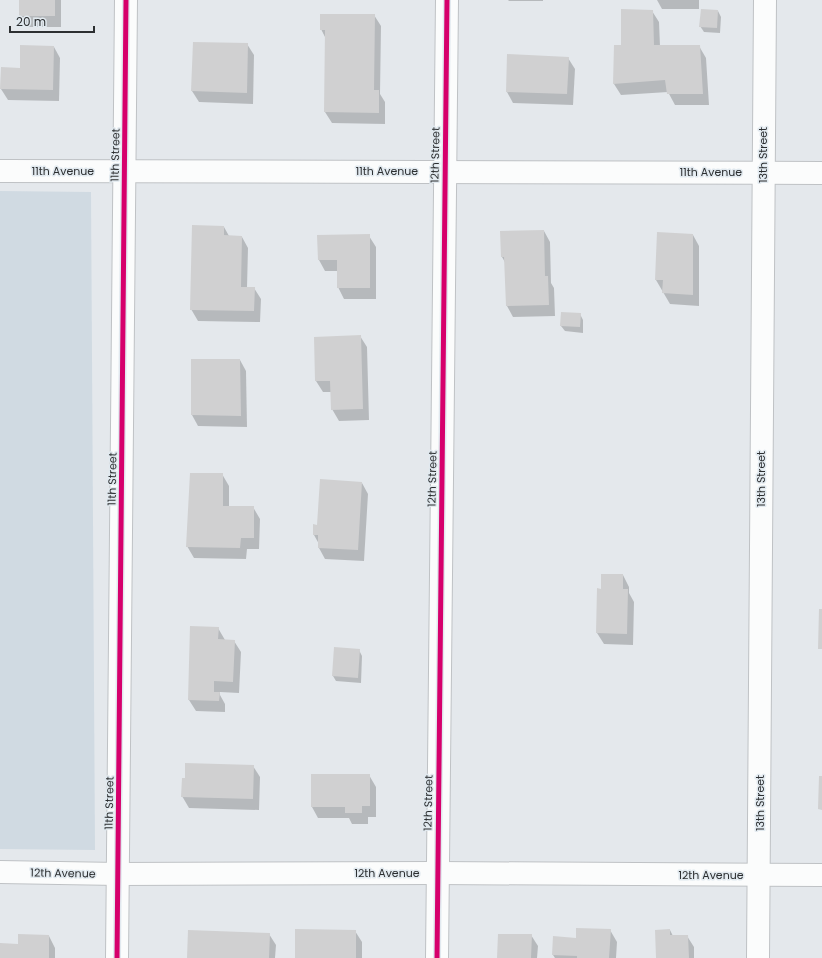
<svg xmlns="http://www.w3.org/2000/svg" width="822" height="958" font-family="Poppins,sans-serif">
<style>
.built{fill:#d0dae2}
.shadow{fill:#0003}
.building{fill:#d0d0d1}
.lines{fill:none;stroke-linecap:round;stroke-linejoin:round}
.minor-casing{stroke:#bfc2c5;stroke-width:24}
.minor{stroke:#fbfcfc;stroke-width:22}
.cycleway-casing{stroke:#e1e9ef;stroke-width:8}
.cycleway{stroke:#d6006c;stroke-width:5}
.labels{text-anchor:middle;stroke-width:3;stroke-linejoin:round;paint-order:stroke}
.street-label{font-size:11px;fill:#2c2f31;stroke:#e1e9ef}
</style>
<rect width="100%" height="100%" fill="#e4e8ec"/>
<polygon class="built" points="0,191 91,192 95,850 0,849"/>
<g class="shadow">
<polygon points="20,0 61,0 61,27 27,27 20,15"/>
<polygon points="508,0 543,0 543,1 509,1"/>
<polygon points="657,0 699,0 699,9 662,9"/>
<polygon points="652,11 659,22 660,46 699,46 706,58 709,105 675,105 668,92 621,95 614,84 615,46 622,46"/>
<polygon points="718,11 721,17 720,33 704,32 700,26"/>
<polygon points="374,15 381,26 380,94 385,102 385,124 332,123 325,112 326,39 321,29"/>
<polygon points="194,43 247,44 254,55 253,104 199,102 192,91"/>
<polygon points="54,47 60,58 59,101 8,100 1,89 21,69"/>
<polygon points="568,58 575,69 573,105 513,103 507,92"/>
<polygon points="224,227 229,236 242,237 248,248 247,288 254,288 261,299 260,322 198,321 191,309"/>
<polygon points="544,231 550,242 551,283 554,288 555,316 513,317 507,306 506,264 502,257"/>
<polygon points="693,235 699,246 699,306 670,304 656,280"/>
<polygon points="369,236 376,247 376,299 344,299 338,287 338,271 325,271 319,260"/>
<polygon points="580,314 583,320 583,333 565,331 561,326"/>
<polygon points="360,336 367,347 369,420 339,421 332,409 332,392 323,392 316,381"/>
<polygon points="240,360 246,371 247,427 198,426 192,415"/>
<polygon points="222,474 229,486 229,507 253,507 260,519 259,549 247,549 246,559 194,558 187,546"/>
<polygon points="362,483 368,494 364,561 325,559 319,548 319,544 314,535 318,526"/>
<polygon points="623,575 629,587 629,593 634,602 633,645 604,644 597,633 602,591"/>
<polygon points="191,627 218,628 225,640 234,641 241,652 239,693 220,692 220,695 225,704 225,712 196,711 189,700"/>
<polygon points="359,650 362,656 361,683 336,681 333,676"/>
<polygon points="253,766 260,777 259,810 189,808 182,796"/>
<polygon points="369,775 376,787 376,817 368,817 368,824 352,824 349,818 318,818 312,807"/>
<polygon points="610,930 617,942 616,958 555,958 553,955 577,939"/>
<polygon points="670,930 673,936 687,936 694,947 694,958 657,958"/>
<polygon points="355,931 362,942 362,958 296,958"/>
<polygon points="269,934 276,945 275,958 188,958"/>
<polygon points="531,935 538,946 537,958 498,958"/>
<polygon points="49,936 55,948 55,958 0,958 0,944 19,945"/>
</g>
<g class="building">
<rect x="19" y="0" width="36" height="16"/>
<polygon points="621,9 653,10 654,45 700,45 703,94 667,94 665,80 613,84 614,45 621,45"/>
<polygon points="701,9 718,10 717,28 699,27"/>
<polygon points="320,14 375,14 374,90 379,90 379,113 324,112 325,30 320,30"/>
<polygon points="193,42 248,43 247,93 191,91"/>
<polygon points="20,45 54,46 53,90 0,89 1,67 20,68"/>
<polygon points="507,54 569,57 567,94 506,92"/>
<polygon points="192,225 224,226 224,235 242,236 241,287 255,287 254,311 190,310"/>
<polygon points="544,230 545,276 548,276 549,305 506,306 504,257 501,257 500,231"/>
<polygon points="657,232 693,234 693,295 662,293 663,280 655,280"/>
<polygon points="370,234 370,288 337,288 337,260 318,260 317,235"/>
<polygon points="561,312 581,313 580,327 560,326"/>
<polygon points="361,335 363,409 331,410 330,381 315,381 314,337"/>
<polygon points="191,359 240,359 241,416 191,415"/>
<polygon points="190,473 223,473 223,506 254,506 254,538 241,538 240,548 186,547"/>
<polygon points="320,479 362,482 358,550 318,548 318,535 313,535 313,524 317,525"/>
<polygon points="601,574 623,574 623,589 628,589 627,634 596,633 597,588 601,589"/>
<polygon points="819,609 822,609 822,649 818,649"/>
<polygon points="190,626 219,627 218,639 235,640 233,682 214,681 214,692 220,692 219,701 188,700"/>
<polygon points="334,647 360,649 358,678 332,676"/>
<polygon points="185,763 254,765 253,799 181,797 182,778 185,778"/>
<polygon points="311,774 370,774 370,806 362,806 362,813 345,813 345,807 311,807"/>
<polygon points="819,776 822,776 822,810 818,809"/>
<polygon points="576,928 611,929 609,958 577,958 577,956 552,955 553,936 576,938"/>
<polygon points="295,929 356,930 356,958 295,958"/>
<polygon points="670,929 670,935 688,935 689,958 656,958 655,930"/>
<polygon points="188,930 270,933 269,958 187,958"/>
<polygon points="18,934 49,935 49,958 0,958 0,943 18,944"/>
<polygon points="498,934 532,934 531,958 497,958"/>
</g>
<g class="lines">
<g class="minor-casing">
<g id="minor">
<polyline points="0,171 822,173"/>
<polyline points="0,872 118,874 437,873 822,875"/>
<polyline points="117,958 126,0"/>
<polyline points="437,958 447,0"/>
<polyline points="758,958 765,0"/>
</g>
</g>
<use href="#minor" class="minor"/>
<g class="cycleway-casing">
<g id="cycleway">
<polyline points="117,958 126,0"/>
<polyline points="437,958 447,0"/>
</g>
</g>
<use href="#cycleway" class="cycleway"/>
</g>
<g class="labels">
<g class="street-label">
<text transform="translate(115 155) rotate(-89)" y="4">11th Street</text>
<text transform="translate(435 155) rotate(-89)" y="4">12th Street</text>
<text transform="translate(763 155) rotate(-90)" y="4">13th Street</text>
<text x="63" y="175">11th Avenue</text>
<text x="387" y="175">11th Avenue</text>
<text x="711" y="176">11th Avenue</text>
<text transform="translate(112 479) rotate(-89)" y="4">11th Street</text>
<text transform="translate(432 479) rotate(-89)" y="4">12th Street</text>
<text transform="translate(761 479) rotate(-90)" y="4">13th Street</text>
<text transform="translate(109 803) rotate(-89)" y="4">11th Street</text>
<text transform="translate(428 803) rotate(-89)" y="4">12th Street</text>
<text transform="translate(760 803) rotate(-90)" y="4">13th Street</text>
<text transform="translate(63 873) rotate(1)" y="4">12th Avenue</text>
<text x="387" y="877">12th Avenue</text>
<text x="711" y="879">12th Avenue</text>
</g>
</g>
<path d="M10 26v6h84v-6" fill="none" stroke="#2c2f31" stroke-width="2"/>
<text x="16" y="26" font-size="12" fill="#2c2f31" stroke="#e1e9ef" stroke-width="3" paint-order="stroke">20 m</text>
</svg>
